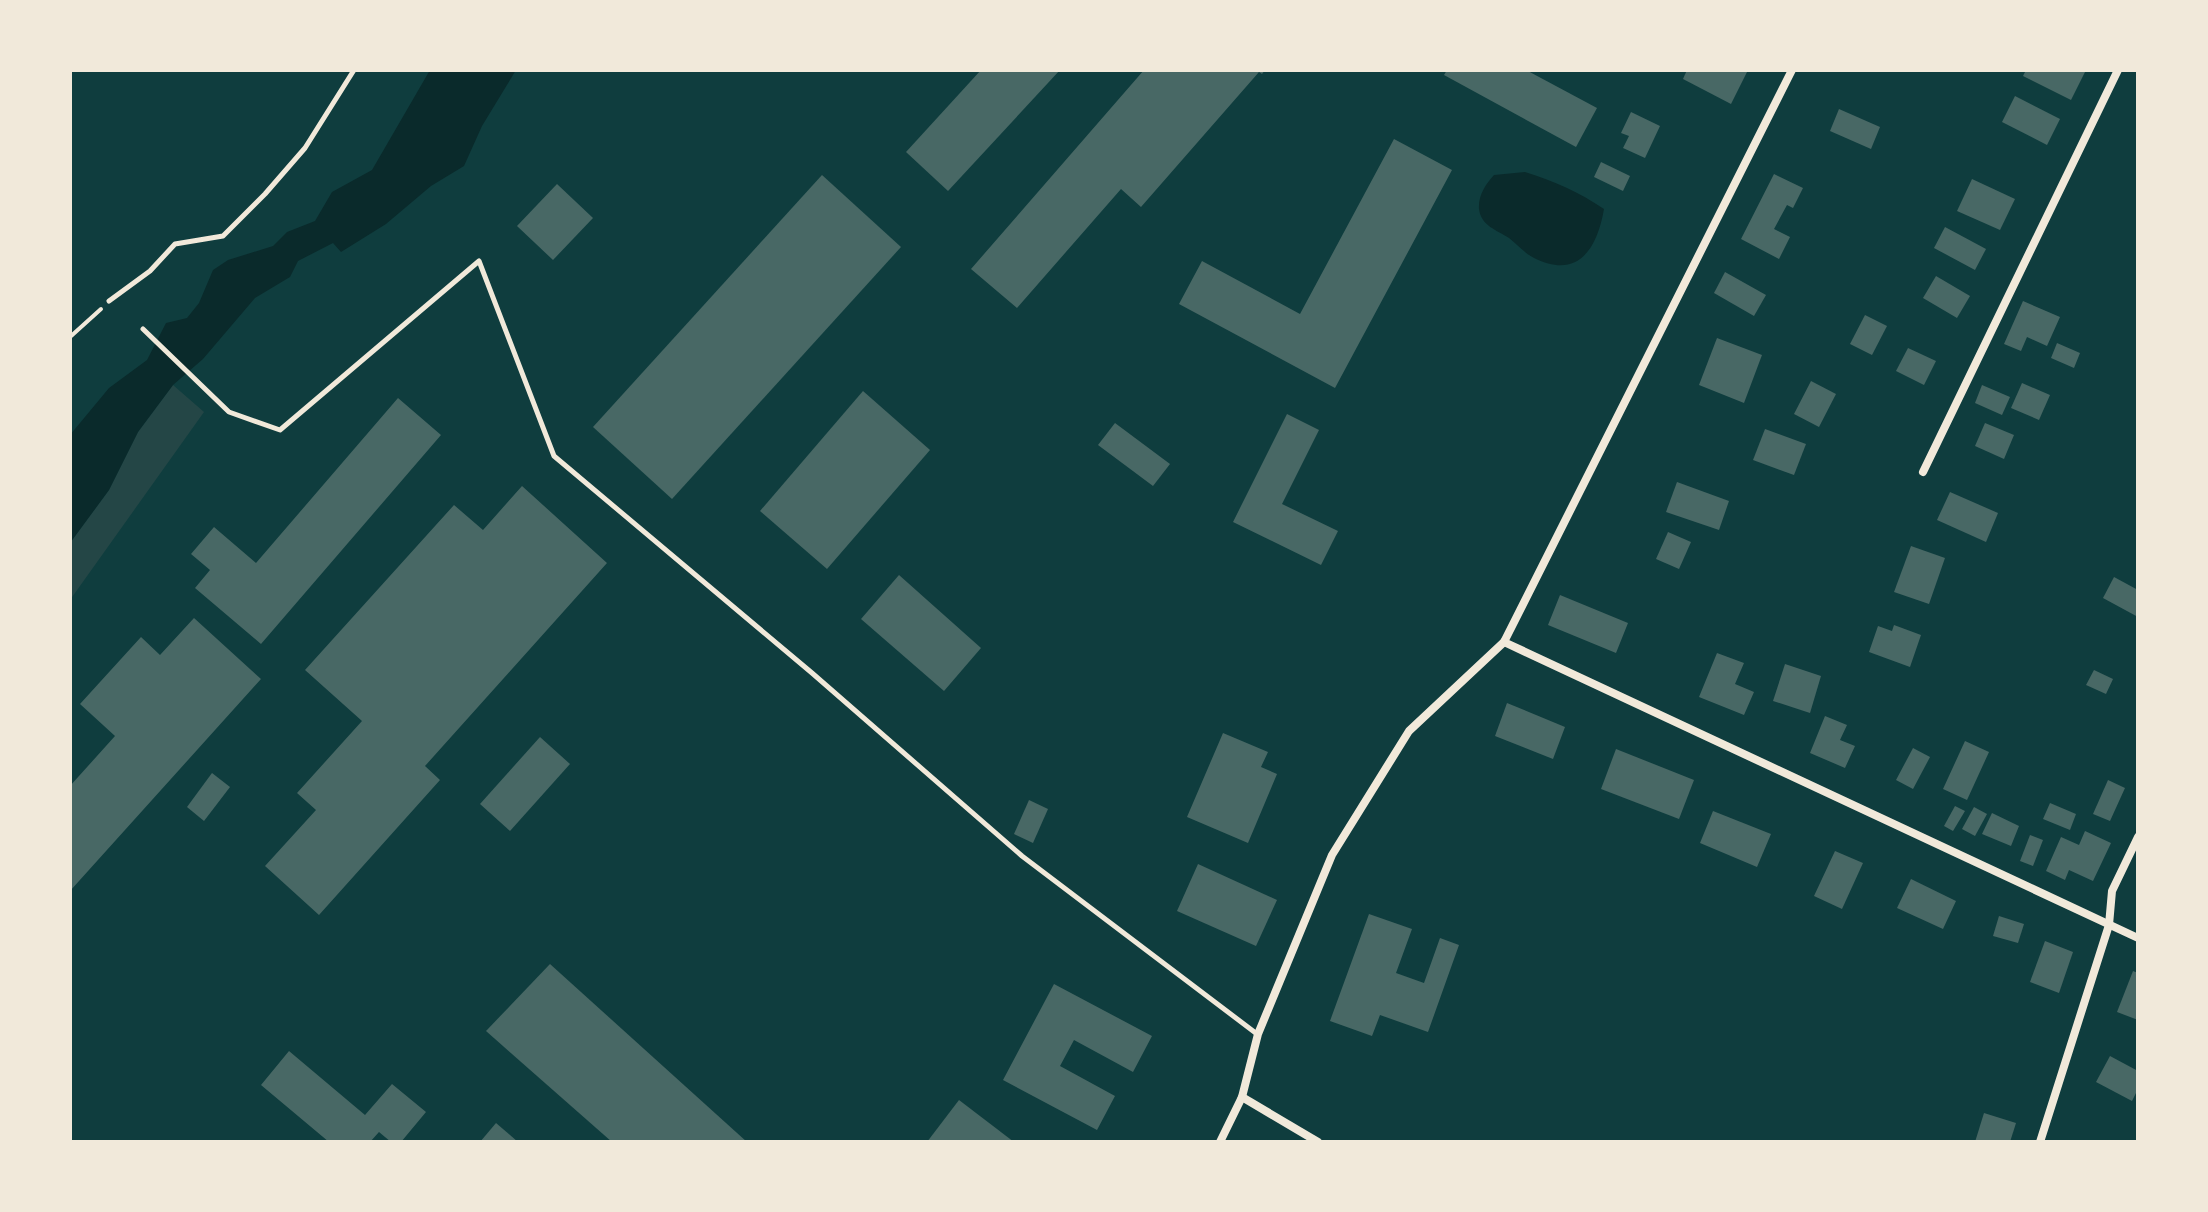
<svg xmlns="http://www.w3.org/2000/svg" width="2208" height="1212" font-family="'IBM Plex Sans',sans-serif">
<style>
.green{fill:#244646}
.water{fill:#0a2a2b}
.building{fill:#486865}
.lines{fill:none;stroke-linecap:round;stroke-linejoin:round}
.path{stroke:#f1e9da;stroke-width:4}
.service{stroke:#f1e9da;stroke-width:5}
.minor{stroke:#f1e9da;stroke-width:8}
</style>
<rect width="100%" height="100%" fill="#0f3d3e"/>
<polygon class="green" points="173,385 204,412 70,600 70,543 109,490 138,432"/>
<g class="water">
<polygon points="430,70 516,70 482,126 464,166 431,186 386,224 341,252 333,243 298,261 290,277 255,298 203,359 173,385 138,432 109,490 70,543 70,435 109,388 147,360 166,323 187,318 199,303 213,270 228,260 273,246 287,232 315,221 332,192 372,170"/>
<path d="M1525,172C1554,181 1579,192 1604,209C1597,249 1578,280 1534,258C1524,253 1517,244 1509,238C1497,230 1481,226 1479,209C1478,195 1486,184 1494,175Z"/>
</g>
<g class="building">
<polygon points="981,70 1060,70 948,191 906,152"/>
<polygon points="1144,70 1265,70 1262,74 1259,72 1141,207 1121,189 1017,308 971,269"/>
<polygon points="1447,70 1526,70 1597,108 1576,147 1444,75"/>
<polygon points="1687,70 1748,70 1731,104 1683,79"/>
<polygon points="2026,70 2086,70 2071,100 2023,76"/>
<polygon points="2015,96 2060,119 2047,145 2002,122"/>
<polygon points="1839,109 1880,127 1871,149 1830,131"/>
<polygon points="1631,112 1660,126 1645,158 1623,148 1629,136 1621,133"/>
<polygon points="1394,139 1452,170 1335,388 1179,304 1202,261 1300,314"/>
<polygon points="1601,162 1630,176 1623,191 1594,177"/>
<polygon points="1774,174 1803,188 1793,208 1787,205 1774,229 1790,237 1779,259 1741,239"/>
<polygon points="822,175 901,247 672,499 593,427"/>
<polygon points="1972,179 2015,199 2000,230 1957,211"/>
<polygon points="557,184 593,218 553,260 517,226"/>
<polygon points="1945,227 1986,249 1975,270 1934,248"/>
<polygon points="1725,272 1766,295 1754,316 1714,293"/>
<polygon points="1936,276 1970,296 1957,318 1923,298"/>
<polygon points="2023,301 2060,317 2047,346 2027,337 2021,351 2004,344"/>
<polygon points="1865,315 1887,326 1872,355 1850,344"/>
<polygon points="1717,338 1762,355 1744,403 1699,385"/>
<polygon points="2057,343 2080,353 2074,368 2051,358"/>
<polygon points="1908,348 1936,361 1924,385 1896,371"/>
<polygon points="1811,381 1836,394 1819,427 1794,414"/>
<polygon points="2022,383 2050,395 2039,420 2011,408"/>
<polygon points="1982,385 2010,397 2002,415 1975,403"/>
<polygon points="863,391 930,450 827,569 760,511"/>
<polygon points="398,398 441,435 261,644 195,588 210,570 191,554 214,527 256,563"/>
<polygon points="1287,414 1319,430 1282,504 1338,531 1321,565 1233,522"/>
<polygon points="1115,423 1170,464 1153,486 1098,445"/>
<polygon points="1985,423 2014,435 2004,459 1975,446"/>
<polygon points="1765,429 1806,444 1794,475 1753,460"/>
<polygon points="1677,482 1729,501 1719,530 1666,512"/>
<polygon points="522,486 607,563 425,766 440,780 319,915 265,866 316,810 297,793 362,721 305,670 454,505 483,530"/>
<polygon points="1950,492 1998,513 1986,542 1937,520"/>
<polygon points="1668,532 1691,542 1679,569 1656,559"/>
<polygon points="1911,546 1945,558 1929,604 1894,592"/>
<polygon points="899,575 981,648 944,691 861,619"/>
<polygon points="2114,577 2138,590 2138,617 2103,598"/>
<polygon points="1560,595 1628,623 1616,653 1548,625"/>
<polygon points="194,618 261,679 70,891 70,786 115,736 80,704 141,637 160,655"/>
<polygon points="1894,625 1921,635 1910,667 1869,652 1878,626 1892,631"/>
<polygon points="1717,653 1744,663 1735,684 1754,692 1744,715 1699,697"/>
<polygon points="1785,664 1821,676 1810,713 1773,701"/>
<polygon points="2094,670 2113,679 2106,694 2086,685"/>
<polygon points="1507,703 1565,727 1553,759 1495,736"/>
<polygon points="1825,716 1847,725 1840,740 1855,746 1845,768 1810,753"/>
<polygon points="1223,733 1268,752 1261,767 1277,774 1248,843 1187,817"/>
<polygon points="540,737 570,764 510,831 480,804"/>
<polygon points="1965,741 1989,752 1967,800 1943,789"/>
<polygon points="1913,748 1930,757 1913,789 1896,780"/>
<polygon points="1616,749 1694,780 1679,819 1601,789"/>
<polygon points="212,773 230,787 204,821 187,807"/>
<polygon points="2108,780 2125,788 2110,821 2093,814"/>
<polygon points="1029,800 1048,809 1033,843 1014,834"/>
<polygon points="2050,803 2076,814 2070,830 2043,819"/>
<polygon points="1955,806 1965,811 1953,831 1944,826"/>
<polygon points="1974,807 1987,814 1975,836 1962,829"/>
<polygon points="1713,811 1771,834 1757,867 1700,843"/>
<polygon points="1992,813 2019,826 2011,846 1982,834"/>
<polygon points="2085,831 2111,843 2093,881 2069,870 2065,880 2046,871 2061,837 2079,845"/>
<polygon points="2030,835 2043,840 2033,866 2020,861"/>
<polygon points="1835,851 1863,863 1842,909 1814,896"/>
<polygon points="1198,864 1277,900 1256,946 1177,911"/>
<polygon points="1911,879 1956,901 1943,929 1897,908"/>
<polygon points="1369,914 1412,929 1396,973 1424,983 1440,938 1459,945 1428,1032 1380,1015 1372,1036 1330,1021"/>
<polygon points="1999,916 2024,924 2018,943 1993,936"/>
<polygon points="2045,941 2073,952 2059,993 2030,982"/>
<polygon points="550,964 747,1142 612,1142 486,1031"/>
<polygon points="2133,971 2138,973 2138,1020 2117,1012"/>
<polygon points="1054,984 1152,1036 1133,1072 1074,1040 1060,1066 1115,1096 1097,1130 1003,1080"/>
<polygon points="289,1051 365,1115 392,1084 426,1112 401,1142 391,1142 379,1132 370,1142 329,1142 261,1085"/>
<polygon points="2110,1056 2138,1071 2138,1089 2132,1101 2096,1082"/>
<polygon points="959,1100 1014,1142 927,1142"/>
<polygon points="1984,1113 2016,1123 2010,1142 1975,1142"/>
<polygon points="496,1123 518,1142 480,1142"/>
</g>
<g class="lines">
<polyline class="path" points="70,337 101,309"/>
<g class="service">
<polyline points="109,301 150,271 175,244 223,236 265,194 305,148 354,70"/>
<polyline points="143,329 229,412 280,430 479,261 554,456 812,673 1022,856 1257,1034"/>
</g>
<g class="minor">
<polyline points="1923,472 2118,70"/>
<polyline points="1504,642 2138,938"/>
<polyline points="1242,1097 1318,1142"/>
<polyline points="1220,1142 1242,1097 1258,1034 1332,855 1409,731 1504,642 1792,70"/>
<polyline points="2040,1142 2109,925 2112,891 2138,837"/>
</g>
</g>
<rect width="2208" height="1212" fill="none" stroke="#f1e9da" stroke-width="144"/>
</svg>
